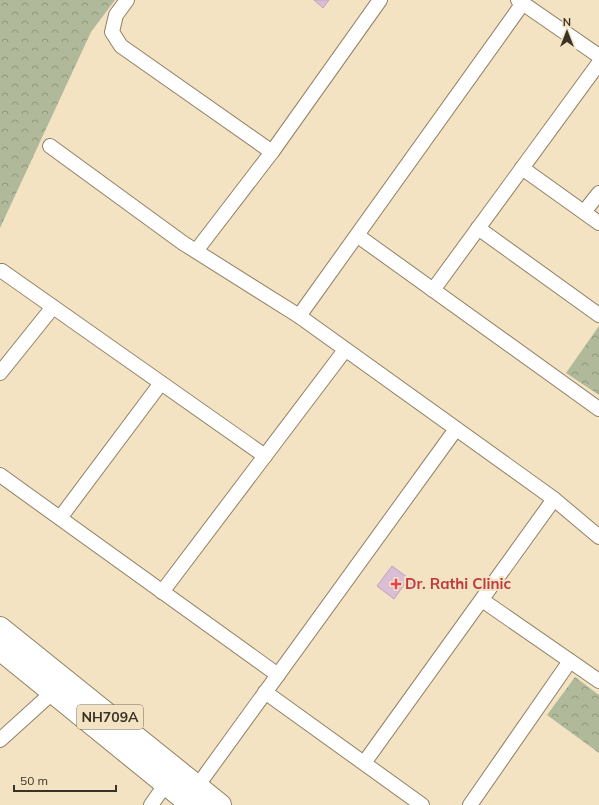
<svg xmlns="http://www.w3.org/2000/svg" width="599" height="805" font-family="Mulish,sans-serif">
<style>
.forest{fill:url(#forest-crowns)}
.building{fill:#dbbdd5;stroke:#c1a4bb}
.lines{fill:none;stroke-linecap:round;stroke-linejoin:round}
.street-casing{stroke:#908164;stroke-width:16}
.highway-casing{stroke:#908164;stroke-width:24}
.street{stroke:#fff;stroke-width:14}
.highway{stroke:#fff;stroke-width:22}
.health-dot{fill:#e0444e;stroke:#f3e3c3;stroke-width:1.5}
.labels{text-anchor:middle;stroke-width:4;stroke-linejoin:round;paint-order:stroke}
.shield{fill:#f3e3c3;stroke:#716855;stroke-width:1}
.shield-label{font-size:14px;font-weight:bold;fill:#393326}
.health-label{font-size:15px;font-weight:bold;fill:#be3a42;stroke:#f3e3c3;text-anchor:start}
</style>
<defs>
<pattern id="forest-crowns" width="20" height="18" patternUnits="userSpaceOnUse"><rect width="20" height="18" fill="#b0ba9a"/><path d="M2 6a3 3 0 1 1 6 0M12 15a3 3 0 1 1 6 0" fill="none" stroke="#90987d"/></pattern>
</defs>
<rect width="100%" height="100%" fill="#f3e3c3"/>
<g class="forest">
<polygon points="0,0 115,0 91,32 0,228"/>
<polygon points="599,326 599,395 566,373"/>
<polygon points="575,677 599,695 599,753 547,715"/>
</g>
<g class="building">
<polygon points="314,0 329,0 323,8"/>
<polygon points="392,566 414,582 409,588 404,585 394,599 377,586"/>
</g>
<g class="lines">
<g class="street-casing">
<g id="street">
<polyline points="127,0 116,15 112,32 121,46 272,152"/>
<polyline points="518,0 599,56"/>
<polyline points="50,146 183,243 299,316 554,499 599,537"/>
<polyline points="522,168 599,223"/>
<polyline points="584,212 599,193"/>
<polyline points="478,228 599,315"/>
<polyline points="358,236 599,409"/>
<polyline points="196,251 272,152 380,0"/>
<polyline points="2,271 265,456"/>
<polyline points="433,290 599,63"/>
<polyline points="299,316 523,3"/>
<polyline points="0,373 53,307"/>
<polyline points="0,475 278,675"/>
<polyline points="60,518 161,383"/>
<polyline points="162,592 345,350"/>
<polyline points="482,600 599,681"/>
<polyline points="265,692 422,805"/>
<polyline points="0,740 53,692"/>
<polyline points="364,763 554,499"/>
<polyline points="193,792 456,429"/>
<polyline points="151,805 170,778"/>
<polyline points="470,805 570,661"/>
</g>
</g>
<g class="highway-casing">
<g id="highway">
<polyline points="0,628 220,805"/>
<polyline points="0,649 192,805"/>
</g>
</g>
<use href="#street" class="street"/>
<use href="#highway" class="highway"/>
</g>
<path class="health-dot" d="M394 578h4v4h4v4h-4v4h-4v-4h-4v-4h4z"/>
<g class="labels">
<rect class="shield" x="77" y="705" width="66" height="24" rx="3"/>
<g class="shield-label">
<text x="110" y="722">NH709A</text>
</g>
<g class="health-label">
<text x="405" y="589">Dr. Rathi Clinic</text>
</g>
</g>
<g transform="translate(567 32)" stroke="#f3e3c3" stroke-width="3" paint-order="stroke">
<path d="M0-3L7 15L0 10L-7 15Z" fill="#393326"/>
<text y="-6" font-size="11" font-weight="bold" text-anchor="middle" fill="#393326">N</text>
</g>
<path d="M14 785v6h102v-6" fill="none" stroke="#393326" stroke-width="2"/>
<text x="20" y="785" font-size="12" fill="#393326" stroke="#f3e3c3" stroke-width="3" paint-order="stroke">50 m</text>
</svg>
